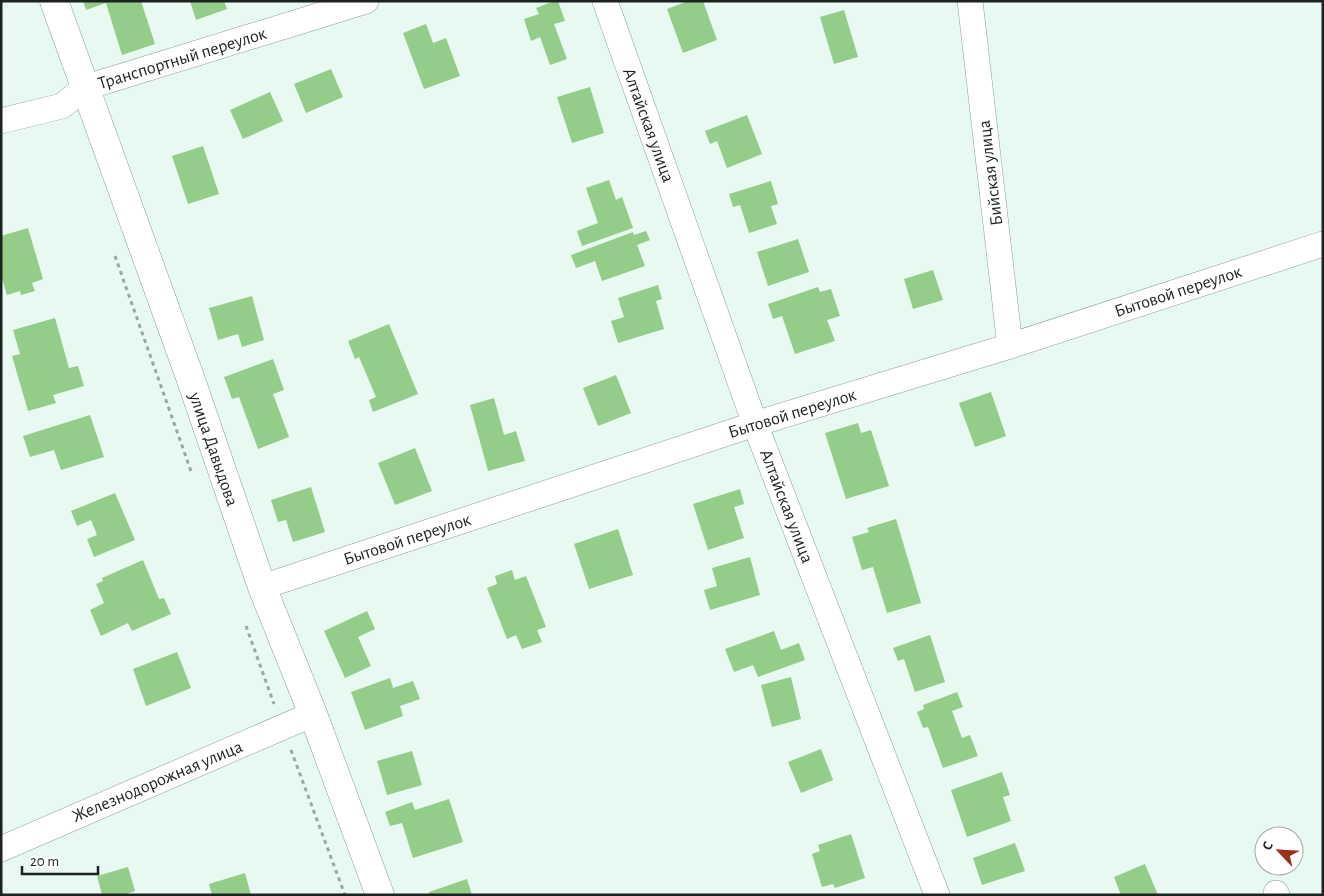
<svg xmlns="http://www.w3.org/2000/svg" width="1324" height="896" font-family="'Alegreya Sans',sans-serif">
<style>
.building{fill:#94cd89}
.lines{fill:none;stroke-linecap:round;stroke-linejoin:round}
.street-casing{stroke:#8d9d96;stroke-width:26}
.secondary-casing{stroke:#8d9d96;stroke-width:29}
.path{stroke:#9aa8a2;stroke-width:3;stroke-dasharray:4 4;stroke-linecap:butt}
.street{stroke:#fff;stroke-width:25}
.secondary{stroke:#fff;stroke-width:28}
.labels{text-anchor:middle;stroke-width:4;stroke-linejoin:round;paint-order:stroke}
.street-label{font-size:18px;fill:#1c2220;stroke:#fff}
</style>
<rect width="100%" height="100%" fill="#e7f9f1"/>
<g class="building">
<polygon points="83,1 141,1 155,44 122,55 106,3 86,10"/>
<polygon points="190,1 224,1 227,9 196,20"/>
<polygon points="554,1 558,1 565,21 554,24 567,59 550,65 540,37 531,41 524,19 539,14 536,8"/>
<polygon points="688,1 703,1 717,40 683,53 667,9"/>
<polygon points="844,10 858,57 834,64 820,17"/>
<polygon points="426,24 433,43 446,38 460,76 424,89 403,33"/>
<polygon points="331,69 343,97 306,113 294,84"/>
<polygon points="590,87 604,133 572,143 557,97"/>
<polygon points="270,92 283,121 243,139 230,110"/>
<polygon points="747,115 762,154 727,168 717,141 710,144 705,131"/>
<polygon points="203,146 219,194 188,204 172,156"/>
<polygon points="609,180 616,200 622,197 633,228 582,246 577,231 598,223 586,188"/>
<polygon points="771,181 778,204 771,206 777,224 749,233 740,205 733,207 729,194"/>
<polygon points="28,228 43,279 32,283 35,291 21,295 20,291 7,295 1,275 1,236"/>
<polygon points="646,231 650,240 637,245 645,266 602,281 595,261 576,268 571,255 633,232 634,235"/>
<polygon points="798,239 809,272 768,286 757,252"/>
<polygon points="933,270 943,300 913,309 904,279"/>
<polygon points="658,285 662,299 656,301 664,329 618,343 611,321 624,317 618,298"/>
<polygon points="818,287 820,292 831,289 840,316 827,320 835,341 795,354 782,316 773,319 768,304"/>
<polygon points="252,296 264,340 242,347 238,334 218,340 209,308"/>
<polygon points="55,318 69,368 78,366 84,386 53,395 56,403 28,411 12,356 20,354 13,330"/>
<polygon points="389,324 418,394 373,412 369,400 376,397 359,357 355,359 348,341"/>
<polygon points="273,359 284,390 273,394 289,437 258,449 239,397 232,399 224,377"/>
<polygon points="616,375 631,413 598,426 583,388"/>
<polygon points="991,392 1006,436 975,447 959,403"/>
<polygon points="494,398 504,435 516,431 525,461 488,471 470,405"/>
<polygon points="90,415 104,457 61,470 54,450 30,457 23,436"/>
<polygon points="858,423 861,433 871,430 889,486 846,499 825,433"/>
<polygon points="415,448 432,491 395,505 378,463"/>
<polygon points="311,487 325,532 293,542 286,520 278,522 271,500"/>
<polygon points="740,489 744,504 734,507 744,538 708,550 693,504"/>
<polygon points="115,493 135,540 94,557 87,539 97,535 91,520 77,526 71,511"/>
<polygon points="896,519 921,603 887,613 873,567 862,570 852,537 869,532 867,528"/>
<polygon points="618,529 633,575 589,589 574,544"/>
<polygon points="750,557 760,595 710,610 704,590 717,586 712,568"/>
<polygon points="143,560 159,599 164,598 171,614 132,631 128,623 101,636 90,610 104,603 96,584 103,581 102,578"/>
<polygon points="512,570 515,580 526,576 546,627 537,630 542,642 522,649 516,635 507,639 487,588 497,584 495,576"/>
<polygon points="367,611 375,629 358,637 371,666 345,678 324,631"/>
<polygon points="774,631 781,650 799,643 805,660 758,677 753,665 734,672 725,649"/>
<polygon points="930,635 945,682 915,692 904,659 898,661 893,648"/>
<polygon points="177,652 191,688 146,706 133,669"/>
<polygon points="791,677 801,719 772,727 761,685"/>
<polygon points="390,678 393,688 413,681 420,699 400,706 403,716 365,730 351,692"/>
<polygon points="957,692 963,707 952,711 962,738 970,735 978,756 943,768 928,727 923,728 917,712 924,709 923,705"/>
<polygon points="821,749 833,780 801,793 788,762"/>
<polygon points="412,751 422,785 387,795 377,761"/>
<polygon points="1002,772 1010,795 1003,797 1011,821 967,837 951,790"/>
<polygon points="449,799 463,842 413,858 402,823 390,826 385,812 412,802 415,810"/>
<polygon points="851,834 865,878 835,888 833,884 822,887 812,854 820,851 818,845"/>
<polygon points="1015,843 1025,871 982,885 973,858"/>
<polygon points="1145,864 1158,895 1121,895 1114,877"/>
<polygon points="128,867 135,891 123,895 102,895 97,876"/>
<polygon points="245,873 251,895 212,895 209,884"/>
<polygon points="467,879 472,895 429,895 429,892"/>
</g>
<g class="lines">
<g class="street-casing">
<g id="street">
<polyline points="605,1 755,424 937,895"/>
<polyline points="970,1 1010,346"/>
<polyline points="1,121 62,106 84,88 366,1"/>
<polyline points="262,587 755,424 1010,346 1323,244"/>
<polyline points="1,849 313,714"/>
<polyline points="1276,893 1277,895"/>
</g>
</g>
<g class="secondary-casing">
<polyline id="secondary" points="54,1 190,377 262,587 313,714 380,895"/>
</g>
<g class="path">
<polyline points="115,256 192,474"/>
<polyline points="246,626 274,704"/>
<polyline points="291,750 345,895"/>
</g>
<use href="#street" class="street"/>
<use href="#secondary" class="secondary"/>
</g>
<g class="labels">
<g class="street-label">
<text transform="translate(182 58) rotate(-17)" y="6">Транспортный переулок</text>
<text transform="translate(649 125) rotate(70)" y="6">Алтайская улица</text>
<text transform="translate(990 173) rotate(-97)" y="6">Бийская улица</text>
<text transform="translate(1178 291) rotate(-18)" y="6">Бытовой переулок</text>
<text transform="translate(792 413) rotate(-17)" y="6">Бытовой переулок</text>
<text transform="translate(214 449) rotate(71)" y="6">улица Давыдова</text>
<text transform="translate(787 506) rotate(69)" y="6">Алтайская улица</text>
<text transform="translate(407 539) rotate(-18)" y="6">Бытовой переулок</text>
<text transform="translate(157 781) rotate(-23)" y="6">Железнодорожная улица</text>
</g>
</g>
<rect width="1324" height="896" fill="none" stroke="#1c2220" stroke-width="5"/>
<g transform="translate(1279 851) rotate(295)"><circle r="24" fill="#ffffff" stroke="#a4a7a6"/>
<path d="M0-4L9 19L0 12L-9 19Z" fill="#9a311d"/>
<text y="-8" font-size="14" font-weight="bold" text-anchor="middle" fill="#1c2220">С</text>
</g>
<path d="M22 866v8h76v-8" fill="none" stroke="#1c2220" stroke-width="2.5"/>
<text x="30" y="866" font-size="15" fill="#1c2220" stroke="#ffffff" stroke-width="4" paint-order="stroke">20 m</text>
</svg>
